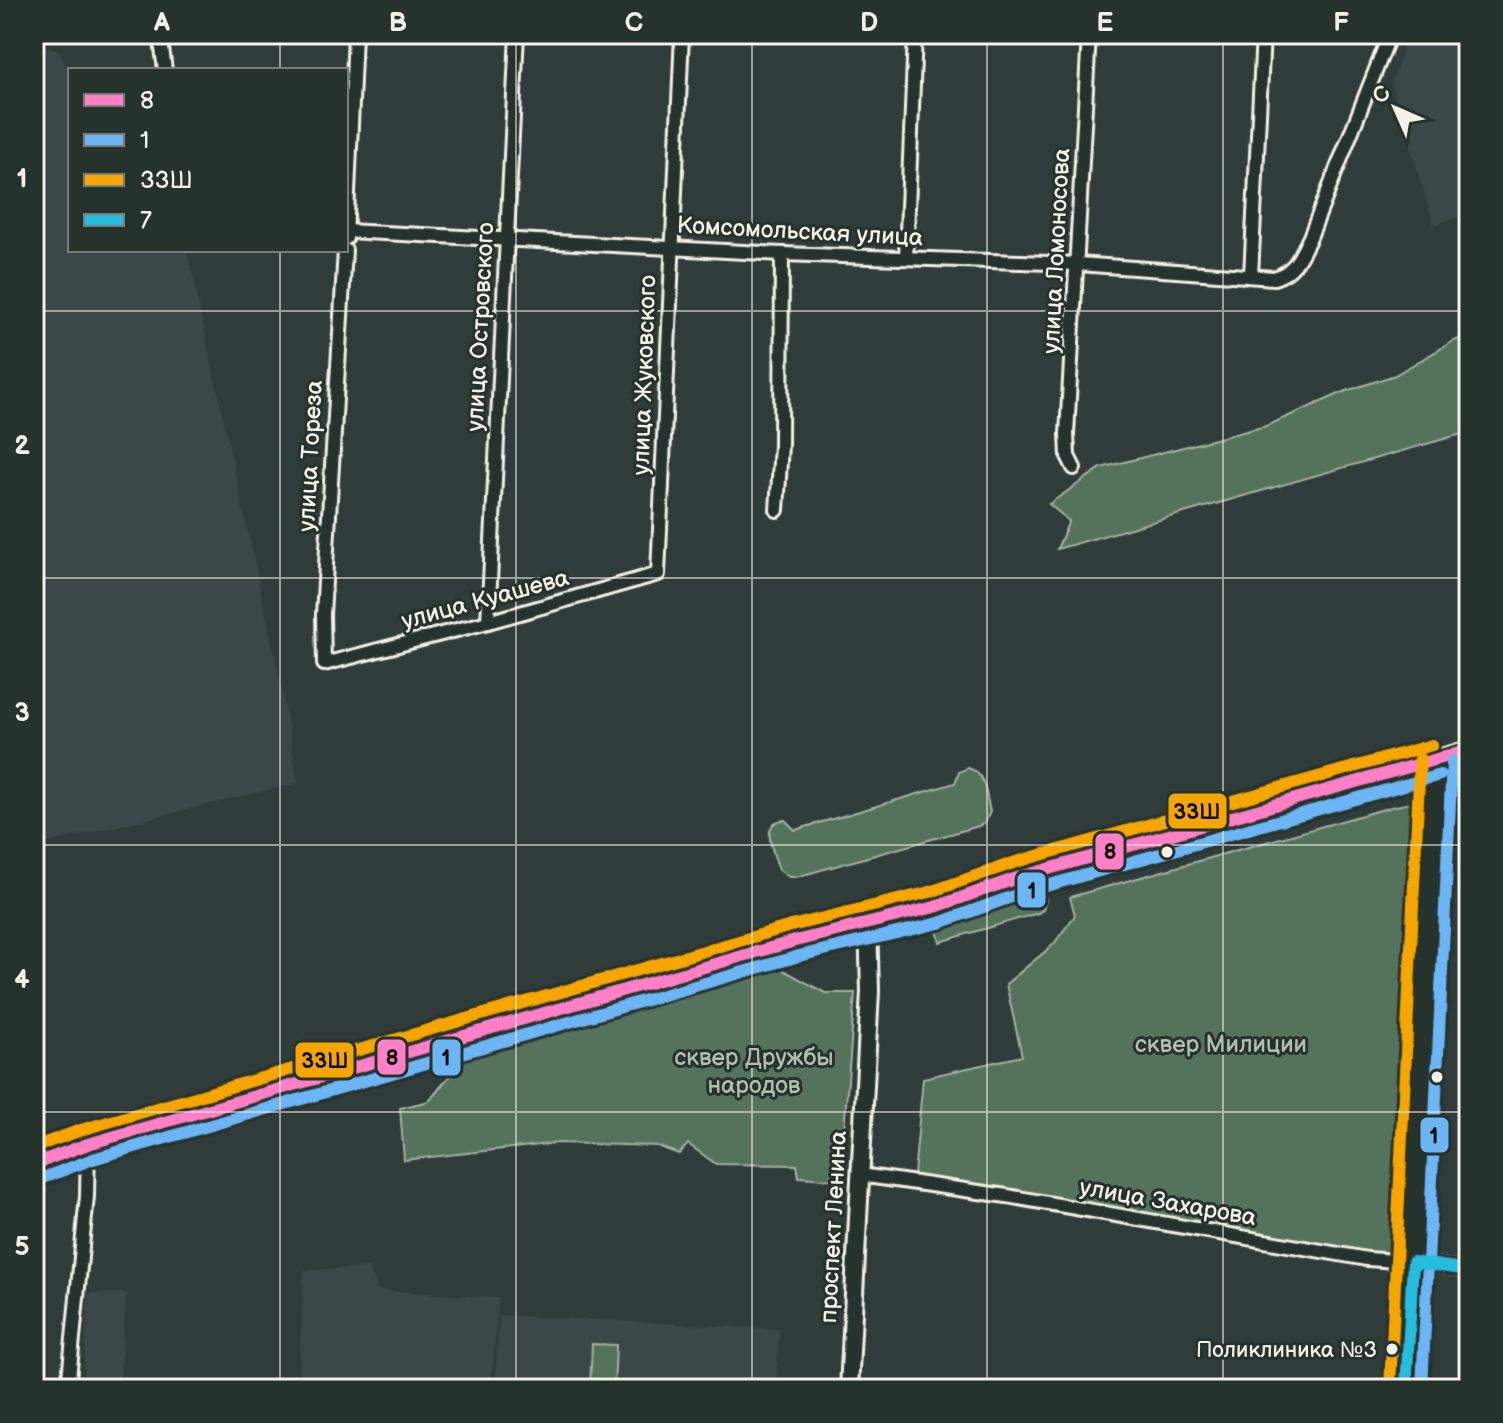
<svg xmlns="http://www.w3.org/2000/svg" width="1503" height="1423" font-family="'Balsamiq Sans',sans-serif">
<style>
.built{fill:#3b474a}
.green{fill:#54725b;stroke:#a4b2a2;stroke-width:2}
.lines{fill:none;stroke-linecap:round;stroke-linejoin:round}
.minor-casing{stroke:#f4f1e8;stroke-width:18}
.secondary-casing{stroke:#f4f1e8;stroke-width:22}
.minor{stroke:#26332d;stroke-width:12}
.secondary{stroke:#26332d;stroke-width:16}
.bus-1-casing{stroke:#26332d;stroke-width:18}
.bus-2-casing{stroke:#26332d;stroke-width:18}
.bus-3-casing{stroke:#26332d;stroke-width:18}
.bus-4-casing{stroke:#26332d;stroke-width:18}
.bus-1{stroke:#ff80c5;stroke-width:12}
.bus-2{stroke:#6db6f5;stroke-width:12}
.bus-3{stroke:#f7a600;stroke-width:12}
.bus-4{stroke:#26bcdd;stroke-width:12}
.grid{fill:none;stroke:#f4f1e8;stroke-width:2;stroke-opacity:0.55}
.bus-dot{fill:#f4f1e8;stroke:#26332d;stroke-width:3}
.labels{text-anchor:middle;stroke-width:6;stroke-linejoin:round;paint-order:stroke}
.bus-label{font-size:22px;fill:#f4f1e8;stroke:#26332d;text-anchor:end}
.street-label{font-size:24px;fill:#f4f1e8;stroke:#26332d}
.park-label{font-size:24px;fill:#b4beb0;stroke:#26332d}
.line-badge{stroke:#26332d;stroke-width:3}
.pale-badge-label{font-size:22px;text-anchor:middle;font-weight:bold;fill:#111}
.neatline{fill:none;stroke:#f4f1e8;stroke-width:3}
.grid-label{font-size:26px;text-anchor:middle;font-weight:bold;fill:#f4f1e8}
</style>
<rect width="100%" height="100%" fill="#303c3a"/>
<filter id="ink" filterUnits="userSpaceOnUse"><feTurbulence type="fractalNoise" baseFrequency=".0125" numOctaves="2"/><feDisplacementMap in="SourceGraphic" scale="16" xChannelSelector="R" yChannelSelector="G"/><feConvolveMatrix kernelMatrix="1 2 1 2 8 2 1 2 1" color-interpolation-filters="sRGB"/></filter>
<g filter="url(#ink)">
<g class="built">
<polygon points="1408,34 1469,34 1469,214 1434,225 1391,84"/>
<polygon points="34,44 59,50 70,75 70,250 187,250 282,689 298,783 34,846"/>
<polygon points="368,1268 378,1290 499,1298 490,1389 298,1389 304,1270"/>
<polygon points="88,1293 127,1293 119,1389 83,1389"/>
<polygon points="499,1315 779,1329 776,1389 495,1389"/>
</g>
<g class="green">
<polygon points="1469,336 1469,432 1057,549 1069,521 1049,504 1101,468 1266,426 1346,391 1395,375 1454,341"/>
<path d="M968,768C986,772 986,796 990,812L985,823L979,826L796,877H789L779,870C774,854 758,821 785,820L795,830L955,783L959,772Z"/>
<polygon points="1415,802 1391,1257 914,1175 923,1078 1022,1056 1006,984 1053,945 1075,915 1070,897 1391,807"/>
<polygon points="1034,891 1040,892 1046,899 1043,910 1038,913 940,942 934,918"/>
<polygon points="778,967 825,993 855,993 840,1180 799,1177 797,1165 716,1164 688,1144 679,1154 657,1146 558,1143 404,1160 400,1108 429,1101 462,1061"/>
<polygon points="592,1344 616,1345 614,1389 590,1389"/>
</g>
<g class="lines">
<g class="minor-casing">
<g id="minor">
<polyline points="160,34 165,70"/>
<path d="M346,231L782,254L1078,264L1274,278C1295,272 1301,255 1310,237L1390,34"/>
<polyline points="346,238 355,34"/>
<polyline points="345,250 323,615 324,664 488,622 658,574 682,34"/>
<polyline points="906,258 915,34"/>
<polyline points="1251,276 1263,34"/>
<polyline points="1074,468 1068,456 1067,434 1089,34"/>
<polyline points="777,510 781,445 782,254"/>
<polyline points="488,622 517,34"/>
<polyline points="860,1175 1007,1196 1367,1259 1413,1262 1469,1270"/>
<polyline points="68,1389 87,1196 88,1144"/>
</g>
</g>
<g class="secondary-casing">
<g id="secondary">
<polyline points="34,1164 88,1144 795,941 935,907 1020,877 1469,750"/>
<polyline points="849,1389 870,991 868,923"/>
<polyline points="1406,1389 1436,760"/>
</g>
</g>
<use href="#minor" class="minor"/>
<use href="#secondary" class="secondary"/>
<g class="bus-1-casing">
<polyline id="bus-1" points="34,1164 88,1144 795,941 935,907 1020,877 1469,750"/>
</g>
<g class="bus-2-casing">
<g id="bus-2">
<polyline points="40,1179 93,1159 799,956 939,923 1025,892 1440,775"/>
<polyline points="1422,1389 1452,761"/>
</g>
</g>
<g class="bus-3-casing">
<g id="bus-3">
<polyline points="34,1147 84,1129 791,926 930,892 1016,862 1432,745"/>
<polyline points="1390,1388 1420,759"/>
</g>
</g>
<g class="bus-4-casing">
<polyline id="bus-4" points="1406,1389 1413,1262 1469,1270"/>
</g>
<use href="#bus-1" class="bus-1"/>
<use href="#bus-2" class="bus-2"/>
<use href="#bus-3" class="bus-3"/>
<use href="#bus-4" class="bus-4"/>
</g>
</g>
<path class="grid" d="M280,34V70M516,34V1389M752,34V1389M987,34V1389M1223,34V1389M280,250V1389M34,311H1469M34,578H1469M34,845H1469M34,1112H1469"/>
<g class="bus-dot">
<circle cx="1167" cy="852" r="7"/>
<circle cx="1437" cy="1077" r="7"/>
<circle cx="1392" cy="1349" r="7"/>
</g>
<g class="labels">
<g class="bus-label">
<text x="1377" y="1357">Поликлиника №3</text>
</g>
<g class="street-label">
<text transform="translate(800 231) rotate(3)" y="8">Комсомольская улица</text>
<text transform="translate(1056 251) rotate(-87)" y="8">улица Ломоносова</text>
<text transform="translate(480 327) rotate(-87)" y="8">улица Островского</text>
<text transform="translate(644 375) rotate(-88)" y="8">улица Жуковского</text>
<text transform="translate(310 456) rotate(-87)" y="8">улица Тореза</text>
<text transform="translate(485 599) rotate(-15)" y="8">улица Куашева</text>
<text transform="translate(1168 1202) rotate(10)" y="8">улица Захарова</text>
<text transform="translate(833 1227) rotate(-87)" y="8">проспект Ленина</text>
</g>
<g class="park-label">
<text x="1221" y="1052">сквер Милиции</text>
<text x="754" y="1065">сквер Дружбы<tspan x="754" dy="28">народов</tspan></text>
</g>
</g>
<g class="line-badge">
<rect x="1167" y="792" width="61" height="38" rx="8" fill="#f7a600"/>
<rect x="1094" y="832" width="31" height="39" rx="8" fill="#ff80c5"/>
<rect x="1016" y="871" width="31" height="38" rx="8" fill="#6db6f5"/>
<rect x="376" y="1038" width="31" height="38" rx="8" fill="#ff80c5"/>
<rect x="431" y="1038" width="31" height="39" rx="8" fill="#6db6f5"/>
<rect x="294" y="1041" width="61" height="38" rx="8" fill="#f7a600"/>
<rect x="1419" y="1116" width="31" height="38" rx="8" fill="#6db6f5"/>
</g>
<g class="pale-badge-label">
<text x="1197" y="819">33Ш</text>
<text x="1110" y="859">8</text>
<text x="1032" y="898">1</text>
<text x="392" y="1065">8</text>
<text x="446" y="1065">1</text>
<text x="325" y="1068">33Ш</text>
<text x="1434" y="1143">1</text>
</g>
<rect width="1503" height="1423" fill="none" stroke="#26332d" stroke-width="88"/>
<rect x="68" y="68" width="280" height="184" fill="#26332d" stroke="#787f78" stroke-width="2"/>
<rect x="84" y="94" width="40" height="12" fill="#ff80c5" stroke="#787f78" stroke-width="2"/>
<text x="140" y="108" font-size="24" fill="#f4f1e8">8</text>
<rect x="84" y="134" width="40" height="12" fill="#6db6f5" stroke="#787f78" stroke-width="2"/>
<text x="140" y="148" font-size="24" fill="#f4f1e8">1</text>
<rect x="84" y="174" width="40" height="12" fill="#f7a600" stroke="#787f78" stroke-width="2"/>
<text x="140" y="188" font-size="24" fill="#f4f1e8">33Ш</text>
<rect x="84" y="214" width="40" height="12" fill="#26bcdd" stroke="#787f78" stroke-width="2"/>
<text x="140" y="228" font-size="24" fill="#f4f1e8">7</text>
<g transform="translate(1395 108) rotate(315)" stroke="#26332d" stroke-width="6" paint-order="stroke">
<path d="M0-6L14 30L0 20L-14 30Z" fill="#f4f1e8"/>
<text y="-12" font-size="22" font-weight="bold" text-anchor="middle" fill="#f4f1e8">С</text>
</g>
<rect x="44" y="44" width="1415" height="1335" class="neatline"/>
<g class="grid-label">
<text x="162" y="31">A</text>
<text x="398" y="31">B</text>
<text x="634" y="31">C</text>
<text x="869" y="31">D</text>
<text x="1105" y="31">E</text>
<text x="1341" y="31">F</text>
<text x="22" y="187">1</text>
<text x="22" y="454">2</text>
<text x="22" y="721">3</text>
<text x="22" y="988">4</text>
<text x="22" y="1255">5</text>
</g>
</svg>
